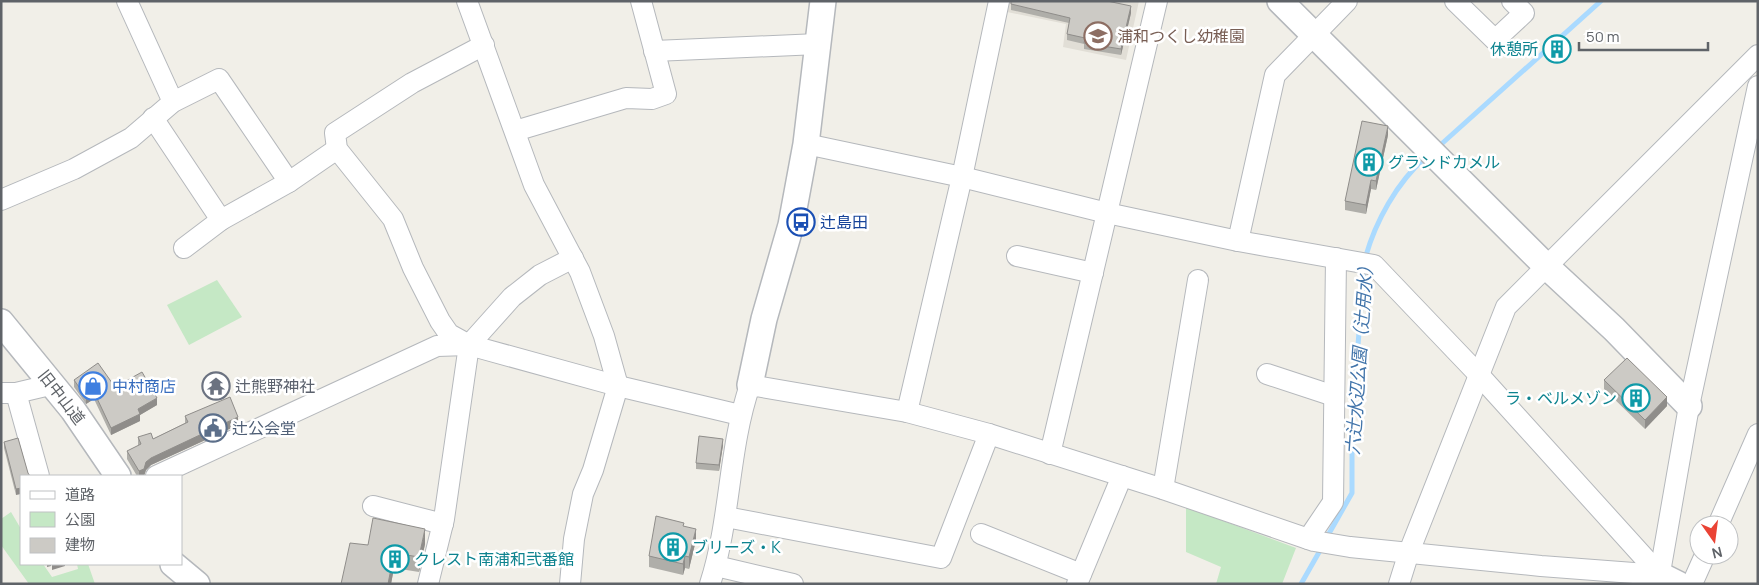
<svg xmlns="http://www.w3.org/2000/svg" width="1759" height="585" font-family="Manrope,'Noto Sans JP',sans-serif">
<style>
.education{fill:#e1ded6}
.green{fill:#c5e8c5}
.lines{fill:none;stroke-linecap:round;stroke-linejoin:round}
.stream{stroke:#aadaff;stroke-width:5}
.minor-casing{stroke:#b5b8bc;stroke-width:22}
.tertiary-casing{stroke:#b5b8bc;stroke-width:28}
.minor{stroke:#fff;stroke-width:20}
.tertiary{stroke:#fff;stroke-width:25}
.wall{fill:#afaea9}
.shaded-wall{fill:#8f8d8a}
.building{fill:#cccac5;stroke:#8f8d8a}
.labels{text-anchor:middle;stroke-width:5;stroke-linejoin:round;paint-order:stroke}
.education-label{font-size:16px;fill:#785e54;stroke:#fff;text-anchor:start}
.culture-label{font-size:16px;fill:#0d838f;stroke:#fff;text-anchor:start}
.transit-label{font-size:16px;fill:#164399;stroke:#fff;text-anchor:start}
.shop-label{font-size:16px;fill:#366cbe;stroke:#fff;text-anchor:start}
.worship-label{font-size:16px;fill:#5b616d;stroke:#fff;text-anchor:start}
.street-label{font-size:16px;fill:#5f6368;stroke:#fff}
.service-label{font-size:16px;fill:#4e5e75;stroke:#fff;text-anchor:start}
.water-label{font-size:18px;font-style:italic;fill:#4174aa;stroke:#fff}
</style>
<rect width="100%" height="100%" fill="#f1efe8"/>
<polygon class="education" points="1009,1 1139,1 1126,60 1063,47 1066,24 1007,12"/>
<g class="green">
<polygon points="217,280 242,317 189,345 167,305"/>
<polygon points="1186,507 1296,548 1282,584 1216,584 1221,567 1186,552"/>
<polygon points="11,512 21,529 21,564 43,564 52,577 78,569 77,564 88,564 95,584 29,584 1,545 1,519"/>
</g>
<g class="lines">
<g class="stream">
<polyline points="1437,148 1601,1"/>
<path d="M1365,259C1375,222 1397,182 1426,157"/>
<polyline points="1327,537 1352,493 1352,422 1364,268"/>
<polyline points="1301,584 1322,547"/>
</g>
<g class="minor-casing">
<g id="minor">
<polyline points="127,1 173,102"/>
<polyline points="467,1 534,185 580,272 604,336 618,386 593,470 583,494 574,539 570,584"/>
<polyline points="1455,1 1495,40 1524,13 1512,1"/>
<polyline points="484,45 412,83 335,133 337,149 393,219 413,268 440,321 449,334 469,345 618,386 740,415"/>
<polyline points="654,51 818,44"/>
<polyline points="153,118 221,220"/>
<polyline points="515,131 626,98 652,99 666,94 641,1"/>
<polyline points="806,144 962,177 1107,213 1238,241 1374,265 1480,376 1660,575"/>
<polyline points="1,200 74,169 131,138 173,102 219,79 289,182"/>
<polyline points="1238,241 1275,75 1347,1"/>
<polyline points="184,248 221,220 289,182 337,149"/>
<polyline points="1017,256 1093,273"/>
<polyline points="1267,374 1334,396"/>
<polyline points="1,393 16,393 54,384"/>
<polyline points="16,393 39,476"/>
<polyline points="907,412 962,177 999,1"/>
<polyline points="1050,454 1157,1"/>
<polyline points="156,476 437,346 468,345"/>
<polyline points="1163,489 1198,280"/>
<polyline points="373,506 443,524"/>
<polyline points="726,517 941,558 989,434"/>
<polyline points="1718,525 1758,434"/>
<polyline points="981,534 1081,574"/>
<polyline points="1308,539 1333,502 1336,258"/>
<polyline points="716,566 793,584"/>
<polyline points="428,584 444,519 469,345 512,297 540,275 573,258"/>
<path d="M710,584C731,519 728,449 750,385L907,412L989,434L1163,489L1314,541L1350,547L1541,566L1660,575"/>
<polyline points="1077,584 1122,476"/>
<polyline points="1399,584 1409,552 1506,307 1758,55"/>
<polyline points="1658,584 1689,406 1758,86"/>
<polyline points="1692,584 1705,555"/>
</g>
</g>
<g class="tertiary-casing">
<g id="tertiary">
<polyline points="1280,1 1546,266 1614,329 1689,406"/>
<polyline points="1,322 73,410 118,476"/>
<polyline points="750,385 764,319 791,225 806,144 823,1"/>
<polyline points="173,564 197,584"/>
<polyline points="1660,575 1678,584"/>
</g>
</g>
<use href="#minor" class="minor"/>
<use href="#tertiary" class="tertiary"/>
</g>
<g class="wall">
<polygon points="1011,4 1131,13 1121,55 1084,49 1084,44 1067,40 1067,34 1069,23 1011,10"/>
<polygon points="1388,135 1376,190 1371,189 1366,214 1345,210 1345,201"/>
<polygon points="74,380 115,387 157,405 140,415 140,421 111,435 94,399 86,404 74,387"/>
<polygon points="1604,380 1667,406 1645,429 1604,389"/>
<polygon points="185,416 238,425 151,465 146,470 144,476 137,476 127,459 127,451 138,446 138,437 153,439 185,423"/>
<polygon points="4,442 28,473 16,495 4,448"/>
<polygon points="723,445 719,471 696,469 696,463"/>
<polygon points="684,527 696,540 689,569 685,568 683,575 649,567 649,556"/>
<polygon points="425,544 419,572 394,568 391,584 341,584 368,545"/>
</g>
<g class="shaded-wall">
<polygon points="1131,6 1131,13 1121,55 1121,49"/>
<polygon points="1388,126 1388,135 1376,190 1376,181"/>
<polygon points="1371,180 1371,189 1366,214 1366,205"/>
<polygon points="94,392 94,399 86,404 86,397"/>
<polygon points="1667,397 1667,406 1645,429 1645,420"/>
<polygon points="157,398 157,405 140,415 140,421 111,435 111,428 138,409"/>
<polygon points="238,417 238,425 151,465 146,470 144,476 139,476 139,471 146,462 151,458"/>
<polygon points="723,439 723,445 719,471 719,465"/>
<polygon points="21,488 21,494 16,495 16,489"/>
<polygon points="425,529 425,544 419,572 419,557"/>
<polygon points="696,529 696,540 689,569 689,557"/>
<polygon points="394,553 394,568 391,584 388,584"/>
<polygon points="685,556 685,568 683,575 683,564"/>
<polygon points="47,564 51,564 51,566 47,567"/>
<polygon points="52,564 65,564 65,566 52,570"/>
</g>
<g class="building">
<polygon points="1011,1 1107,1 1131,6 1121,49 1084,43 1085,38 1067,34 1070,18 1011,4"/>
<polygon points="1362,121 1388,126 1376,181 1371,180 1366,205 1345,201"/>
<polygon points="1627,358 1667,397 1645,420 1604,380"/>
<polygon points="98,363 115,387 142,372 157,398 138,409 140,414 111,428 94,392 86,397 74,380"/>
<polygon points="230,397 238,417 151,458 146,462 144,469 139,471 127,451 141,444 138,437 151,433 153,439 188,422 185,416"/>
<polygon points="699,436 723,439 719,465 696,463"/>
<polygon points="18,438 28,473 30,476 21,476 21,488 16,489 4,442"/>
<polygon points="656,516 684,523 683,526 696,529 689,557 685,556 683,564 649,556"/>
<polygon points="373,518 425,529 419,557 394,553 388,584 341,584 350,543 368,545"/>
</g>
<defs>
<g id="school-ring" transform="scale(1.4375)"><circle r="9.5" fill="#fff" stroke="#8d6e63" stroke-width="1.5"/><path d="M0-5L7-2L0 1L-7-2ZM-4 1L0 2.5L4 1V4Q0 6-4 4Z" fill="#8d6e63"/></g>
<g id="building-ring" transform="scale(1.4375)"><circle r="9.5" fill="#fff" stroke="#0f9aa8" stroke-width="1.5"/><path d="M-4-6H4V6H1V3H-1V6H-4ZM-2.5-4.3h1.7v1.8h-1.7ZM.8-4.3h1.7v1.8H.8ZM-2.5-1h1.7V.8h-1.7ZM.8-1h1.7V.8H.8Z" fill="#0f9aa8"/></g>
<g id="bus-ring" transform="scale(1.4375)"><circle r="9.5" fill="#fff" stroke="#1a4fb4" stroke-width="1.5"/><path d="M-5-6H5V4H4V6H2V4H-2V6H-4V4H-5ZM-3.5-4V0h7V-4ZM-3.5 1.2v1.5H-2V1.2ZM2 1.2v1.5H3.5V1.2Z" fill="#1a4fb4"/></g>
<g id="shop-ring" transform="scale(1.4375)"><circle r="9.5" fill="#fff" stroke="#3f7fe0" stroke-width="1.5"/><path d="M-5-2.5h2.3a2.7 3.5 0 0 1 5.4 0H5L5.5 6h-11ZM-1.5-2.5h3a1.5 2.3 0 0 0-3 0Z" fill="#3f7fe0"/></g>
<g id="temple-ring" transform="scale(1.4375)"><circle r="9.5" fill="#fff" stroke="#6b7280" stroke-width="1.5"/><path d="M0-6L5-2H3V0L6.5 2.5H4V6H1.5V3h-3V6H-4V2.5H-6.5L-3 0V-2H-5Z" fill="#6b7280"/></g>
<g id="civic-ring" transform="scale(1.4375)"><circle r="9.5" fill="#fff" stroke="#5c6f8a" stroke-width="1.5"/><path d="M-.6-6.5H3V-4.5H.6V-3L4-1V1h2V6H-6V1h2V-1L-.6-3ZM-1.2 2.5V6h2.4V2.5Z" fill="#5c6f8a"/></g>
</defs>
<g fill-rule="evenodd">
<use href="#school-ring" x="1098" y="36"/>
<use href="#building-ring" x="1557" y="49"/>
<use href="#building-ring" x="1369" y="162"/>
<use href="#bus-ring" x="801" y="222"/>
<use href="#shop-ring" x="93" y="386"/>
<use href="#temple-ring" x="216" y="386"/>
<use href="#building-ring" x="1636" y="398"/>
<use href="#civic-ring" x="213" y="428"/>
<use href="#building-ring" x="673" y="547"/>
<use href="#building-ring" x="395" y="559"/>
</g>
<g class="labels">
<g class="education-label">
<text x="1117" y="42">浦和つくし幼稚園</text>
</g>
<g class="culture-label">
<text x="1538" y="55" text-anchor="end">休憩所</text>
<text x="1388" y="168">グランドカメル</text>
<text x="1617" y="404" text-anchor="end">ラ・ベルメゾン</text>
<text x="692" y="553">ブリーズ・K</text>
<text x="414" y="565">クレスト南浦和弐番館</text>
</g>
<g class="transit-label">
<text x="820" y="228">辻島田</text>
</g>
<g class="shop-label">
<text x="112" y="392">中村商店</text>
</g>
<g class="worship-label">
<text x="235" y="392">辻熊野神社</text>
</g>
<g class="street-label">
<text transform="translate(62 397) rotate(52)" y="6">旧中山道</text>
</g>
<g class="service-label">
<text x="232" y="434">辻公会堂</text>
</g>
<g class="water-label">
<text transform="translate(1360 356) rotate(-86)" y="6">六辻水辺公園（辻用水）</text>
</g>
</g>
<rect width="1759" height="585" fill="none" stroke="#5f6368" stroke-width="5"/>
<rect x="20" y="475" width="162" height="90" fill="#ffffff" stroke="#bfc1c3"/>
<rect x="30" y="491" width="25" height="8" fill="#ffffff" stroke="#bfc1c3"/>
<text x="65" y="500" font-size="15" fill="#5f6368">道路</text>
<rect x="30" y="512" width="25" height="15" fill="#c5e8c5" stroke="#bfc1c3"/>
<text x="65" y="525" font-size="15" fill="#5f6368">公園</text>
<rect x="30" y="538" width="25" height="15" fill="#cccac5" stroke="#bfc1c3"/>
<text x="65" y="550" font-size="15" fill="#5f6368">建物</text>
<g transform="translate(1714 540) rotate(166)"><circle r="24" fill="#ffffff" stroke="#bfc1c3"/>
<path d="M0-4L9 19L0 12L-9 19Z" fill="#ea4335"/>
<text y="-8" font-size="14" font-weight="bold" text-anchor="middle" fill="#5f6368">N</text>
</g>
<path d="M1579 42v8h129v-8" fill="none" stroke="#5f6368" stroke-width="2.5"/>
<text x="1586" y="42" font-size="15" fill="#5f6368" stroke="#ffffff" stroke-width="4" paint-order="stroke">50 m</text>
</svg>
